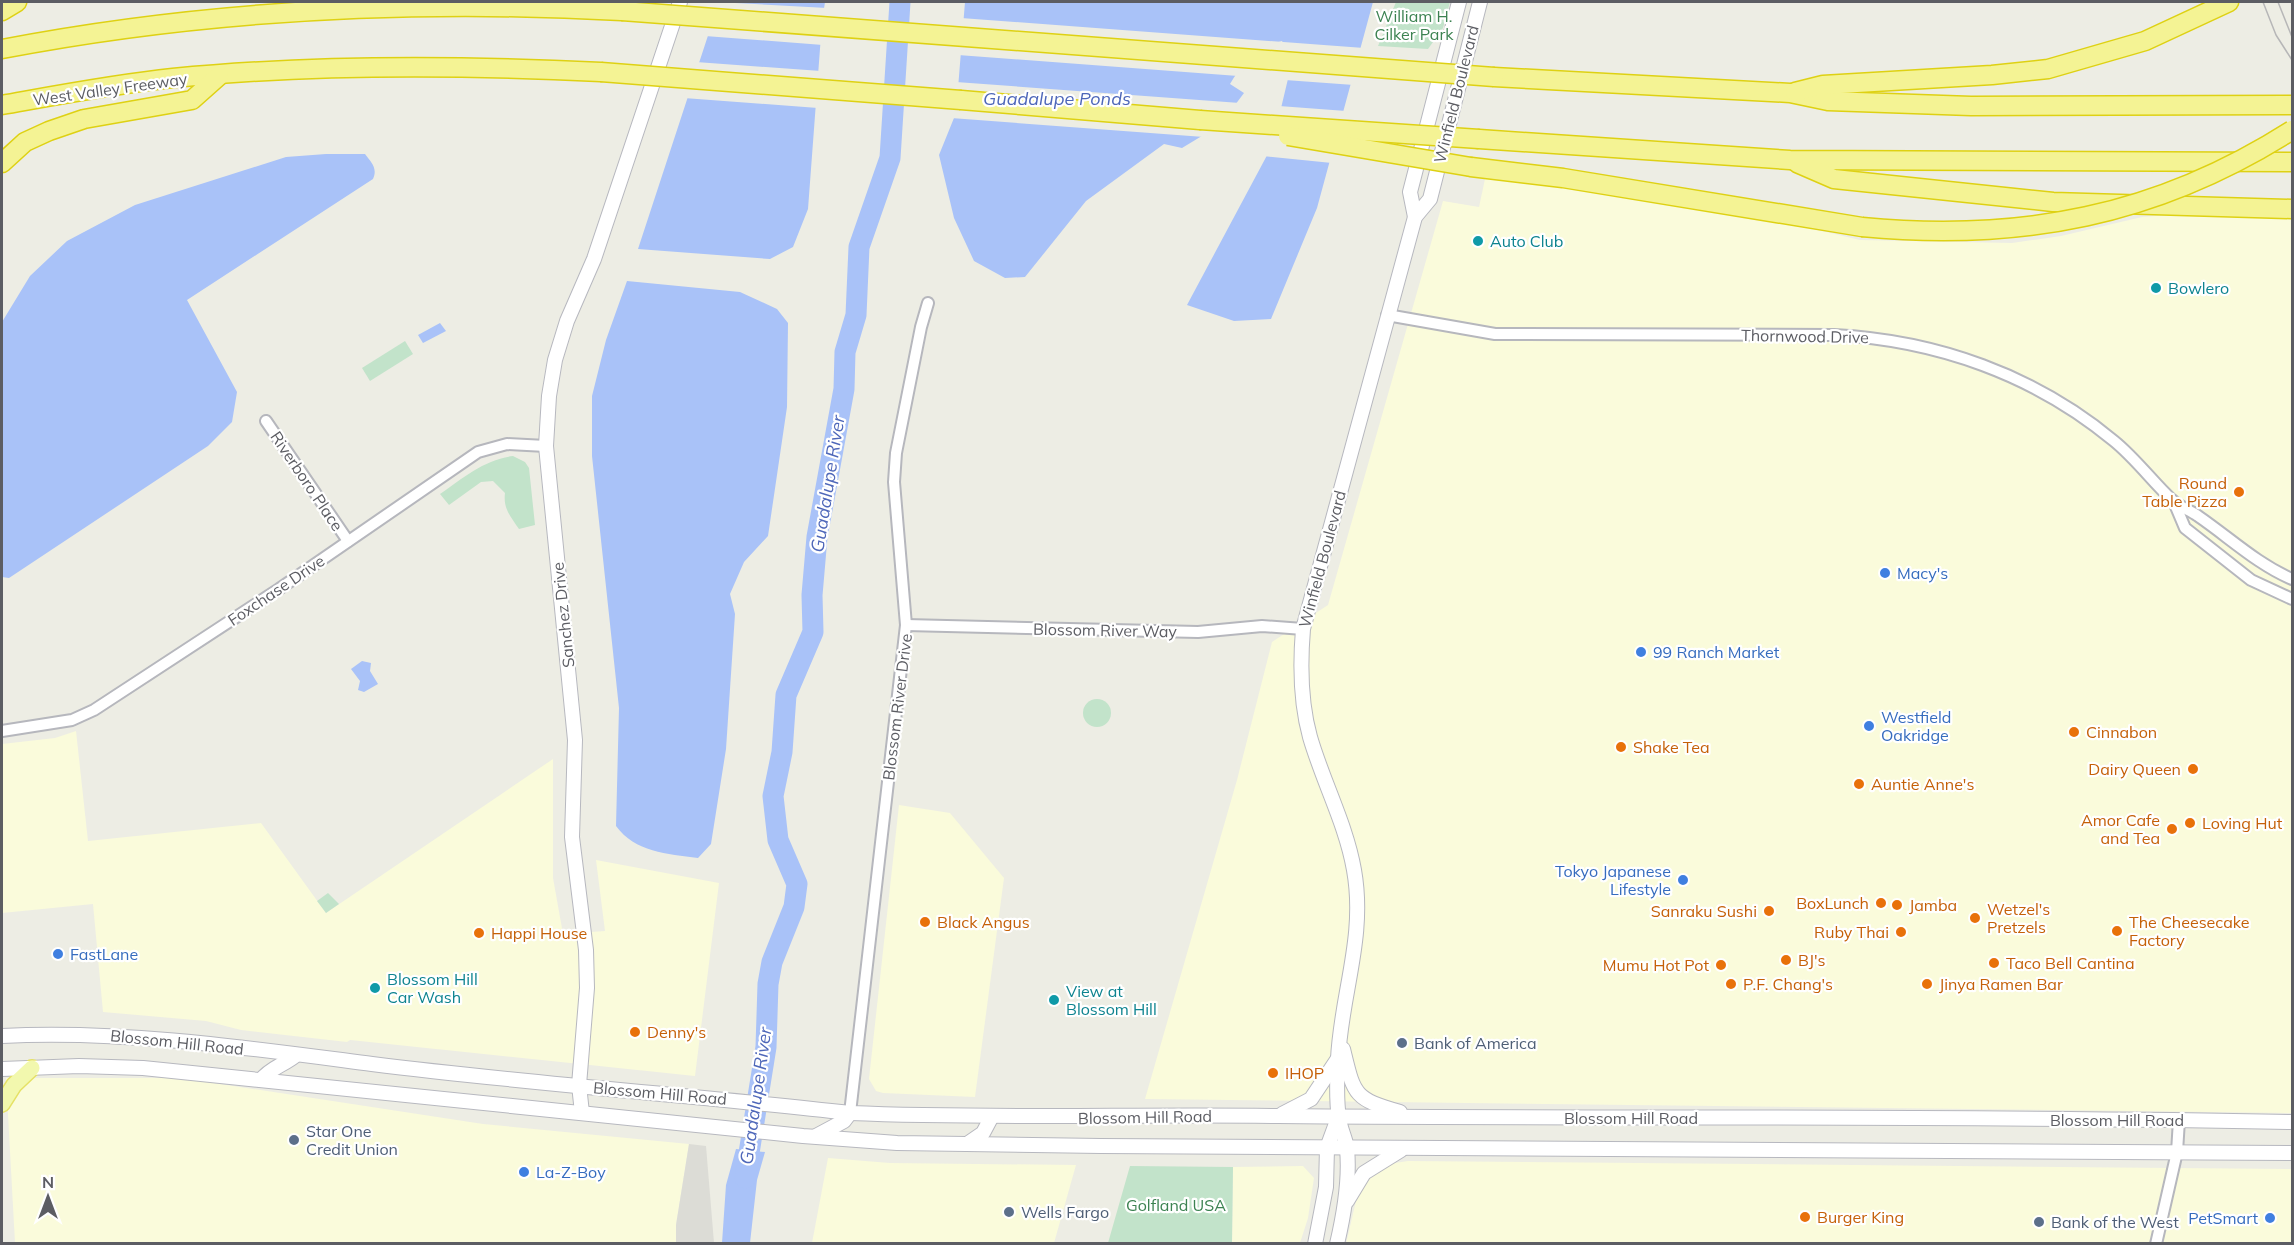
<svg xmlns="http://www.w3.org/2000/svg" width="2294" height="1245" font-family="Mulish,sans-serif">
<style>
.commercial{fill:#fafbdb}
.industrial{fill:#dcdcd6}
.green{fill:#c2e3ca}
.water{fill:#a9c2f8}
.pier{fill:#edede4}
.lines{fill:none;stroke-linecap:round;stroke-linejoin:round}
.river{stroke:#a9c2f8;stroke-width:21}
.street-casing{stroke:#b6b7bd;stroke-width:14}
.secondary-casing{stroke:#b7b8bf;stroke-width:16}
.primary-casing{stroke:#e5e165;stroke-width:18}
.highway-casing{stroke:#ded113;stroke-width:21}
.street{stroke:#fff;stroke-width:10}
.secondary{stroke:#fff;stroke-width:14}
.primary{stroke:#f2f8ae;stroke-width:15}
.highway{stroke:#f4f394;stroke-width:18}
.tram{stroke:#b6b6b7;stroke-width:1.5}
.highway-bridge-casing{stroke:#ded113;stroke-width:21;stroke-linecap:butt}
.highway-bridge{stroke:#f4f394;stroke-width:18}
.culture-dot{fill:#0f9aa8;stroke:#fff;stroke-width:2}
.food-dot{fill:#e8710a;stroke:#fff;stroke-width:2}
.shop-dot{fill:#3f7fe0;stroke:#fff;stroke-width:2}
.service-dot{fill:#5c6f8a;stroke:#fff;stroke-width:2}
.labels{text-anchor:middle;stroke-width:4.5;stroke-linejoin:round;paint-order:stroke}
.park-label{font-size:16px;fill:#3c8251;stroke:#fff}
.street-label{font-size:16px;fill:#5c5d63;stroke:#fff}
.culture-label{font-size:16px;fill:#0d838f;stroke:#fff;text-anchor:start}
.food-label{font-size:16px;fill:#c56008;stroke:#fff;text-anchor:start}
.shop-label{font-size:16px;fill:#366cbe;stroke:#fff;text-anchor:start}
.service-label{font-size:16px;fill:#4e5e75;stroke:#fff;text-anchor:start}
.water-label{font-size:18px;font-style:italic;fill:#4e67b9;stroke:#fff}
</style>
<rect width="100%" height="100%" fill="#edede4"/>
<g class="commercial">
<polygon points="1564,174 1705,203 1860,240 2012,243 2061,236 2142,217 2277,207 2292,209 2292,1113 1145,1099 1237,780 1272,642 1328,605 1443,201 1479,207 1485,179"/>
<polygon points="76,731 88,841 261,823 326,913 553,759 553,878 563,934 605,931 596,860 719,883 695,1076 350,1040 347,1042 241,1030 206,1021 103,1012 93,904 2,913 2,744 55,738"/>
<polygon points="899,805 950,813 1004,878 975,1097 883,1093 876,1091 869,1079"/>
<polygon points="6,1078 181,1078 483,1124 689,1144 676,1225 676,1243 15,1243"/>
<polygon points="828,1158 890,1163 1076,1165 1054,1243 812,1243"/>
<polygon points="1408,1161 2292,1169 2292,1243 1346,1244 1358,1192 1366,1176 1382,1165"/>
<polygon points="1303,1166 1314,1178 1308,1218 1300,1243 1232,1243 1233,1167"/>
</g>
<polygon class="industrial" points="689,1144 706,1146 714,1243 676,1243 676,1225"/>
<g class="green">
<polygon points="1396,2 1450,2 1443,28 1428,49 1378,46"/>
<polygon points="405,341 413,354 370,381 362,368"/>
<path d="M513,456L525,462L529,468L535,525L519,529C510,516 503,508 505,493L493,481L481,482L449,505L440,494C463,478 485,459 513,456Z"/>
<circle cx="1097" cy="713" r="14"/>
<polygon points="328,893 339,904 326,913 317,901"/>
<polygon points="1130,1166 1233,1167 1232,1242 1299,1243 1108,1243"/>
</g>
<g class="water">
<polygon points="719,2 825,2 822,22 808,209 793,247 770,259 638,249"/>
<path d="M965,2H1373L1317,208L1271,319L1234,321L1187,305L1272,146L1292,62L1282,41C1259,46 1242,64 1230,84L1244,93L1220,125L1182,148L1164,144L1086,201L1025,277L1005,278L974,261L954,218L939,155L956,113Z"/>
<path d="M326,154H365C371,162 378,168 373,179L187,300L237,392L232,422L208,446L9,578L2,577V322L30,276L67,241L135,205L286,157Z"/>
<path d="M627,281L740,292L777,309L788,323L787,407L768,536L744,562L730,594L735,614L726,749L711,844L698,858C667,854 635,852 616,826L619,708L592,456V396L606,340Z"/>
<polygon points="440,323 446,331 423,343 418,335"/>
<polygon points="362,661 371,663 370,671 378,684 364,692 358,690 360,681 351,669"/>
<polygon points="736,1149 765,1152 757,1180 750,1243 722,1243 726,1185"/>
</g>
<g class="pier">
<polygon points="716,2 827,8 823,45 705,36"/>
<polygon points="961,18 1364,48 1354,85 1285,80 1289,62 1281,45 1269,47 1238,76 958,55"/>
<polygon points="696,62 821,71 818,108 684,98"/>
<polygon points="956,82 1240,103 1222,127 1204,137 951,118"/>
<polygon points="1279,106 1346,111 1332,163 1263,156 1269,145"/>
</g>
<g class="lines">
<polyline class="river" points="745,1178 766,1047 768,984 772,962 794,907 797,884 778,840 773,796 782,752 786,695 813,632 812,595 817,537 844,389 845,352 856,315 859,247 890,158 900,2"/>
<g class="street-casing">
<g id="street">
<path d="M1387,315L1495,334L1834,335C1936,340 2035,375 2114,441C2135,458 2152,481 2171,499C2179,507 2190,510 2198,516C2230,538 2257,564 2292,579"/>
<polyline points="266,421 348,541"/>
<polyline points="2174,502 2185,528 2251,580 2292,599"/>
<polyline points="906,625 1198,632 1262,626 1303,629"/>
<polyline points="2,731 72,720 94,710 279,589 478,452 507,444 546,446"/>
<polyline points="850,1113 906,625 894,482 896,453 921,327 928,303"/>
<polyline points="2156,1244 2177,1152 2179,1120"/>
</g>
</g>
<g class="secondary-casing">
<g id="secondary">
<polyline points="1415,217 1410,192 1459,2"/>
<path d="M2,1036C126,1030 249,1048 372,1064C531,1084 691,1095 850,1113C993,1119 1135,1114 1278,1116C1616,1119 1954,1115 2292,1122"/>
<path d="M1343,1049C1354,1094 1353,1099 1400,1112"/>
<polyline points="2,1069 79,1066 143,1068 803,1136 897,1143 1101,1146 2292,1153"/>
<path d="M261,1080C270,1068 284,1065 296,1055"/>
<polyline points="582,1113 579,1085 587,988 586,950 572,837 575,740 546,446 549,396 555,360 567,321 594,259 680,2"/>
<polyline points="1282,1114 1311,1099 1337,1060"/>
<polyline points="816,1136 844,1121 850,1113"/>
<polyline points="967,1144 983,1133 991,1118"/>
<polyline points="1347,1201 1364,1173 1401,1150"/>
<polyline points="1315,1244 1326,1187 1327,1148 1338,1118"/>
<path d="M1337,1244C1344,1214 1350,1179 1347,1149C1346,1139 1340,1129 1339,1118C1336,1100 1337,1078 1338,1059C1341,994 1366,937 1354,870C1346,824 1323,782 1310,737C1300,701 1300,665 1303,629L1415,217L1430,199L1480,2"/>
</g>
</g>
<g class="primary-casing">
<polyline id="primary" points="2,1104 14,1085 32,1068"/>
</g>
<g class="highway-casing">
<g id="highway">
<polyline points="2,11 17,2"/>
<path d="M2,49C205,10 415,0 622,11"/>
<polyline points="1494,77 1790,93 1828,101 1971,106 2292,105"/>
<polyline points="1795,92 1823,85 1992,75 2048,69 2145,41 2229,2"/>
<polyline points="961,100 1200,120"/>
<path d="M2,105C58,95 115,84 173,78C315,64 458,65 601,72"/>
<polyline points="1479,139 1790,160 2292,162"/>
<polyline points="2,163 25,142 49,131 84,119 192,100 219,76"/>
<polyline points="1797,163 1834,179 2053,202 2292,209"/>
<polyline points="1471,167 1563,178 1862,227"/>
</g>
</g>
<use href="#street" class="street"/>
<use href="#secondary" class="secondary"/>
<use href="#primary" class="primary"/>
<use href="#highway" class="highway"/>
<g class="tram">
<polyline points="2263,2 2276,35 2292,60"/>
<polyline points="2278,2 2292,37"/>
</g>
<g class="highway-bridge-casing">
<g id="highway-bridge">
<polyline points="622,11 1494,77"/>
<polyline points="601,72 961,100"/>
<polyline points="1200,120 1479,139"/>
<polyline points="1288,136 1471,167"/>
<path d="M1862,227C2021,242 2157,216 2292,130"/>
</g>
</g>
<use href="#highway-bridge" class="highway-bridge"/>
</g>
<g class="culture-dot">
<circle cx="1478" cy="241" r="6"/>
<circle cx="2156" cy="288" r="6"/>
<circle cx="375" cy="988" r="6"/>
<circle cx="1054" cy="1000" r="6"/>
</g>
<g class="food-dot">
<circle cx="2239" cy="492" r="6"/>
<circle cx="2074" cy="732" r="6"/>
<circle cx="1621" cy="747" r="6"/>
<circle cx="2193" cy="769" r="6"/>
<circle cx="1859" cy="784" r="6"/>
<circle cx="2190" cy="823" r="6"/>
<circle cx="2172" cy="829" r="6"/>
<circle cx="1881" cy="903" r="6"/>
<circle cx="1897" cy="905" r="6"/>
<circle cx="1769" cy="911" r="6"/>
<circle cx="1975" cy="918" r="6"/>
<circle cx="925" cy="922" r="6"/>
<circle cx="2117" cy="931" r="6"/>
<circle cx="1901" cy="932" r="6"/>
<circle cx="479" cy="933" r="6"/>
<circle cx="1786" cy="960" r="6"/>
<circle cx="1994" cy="963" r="6"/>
<circle cx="1721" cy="965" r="6"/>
<circle cx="1731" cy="984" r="6"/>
<circle cx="1927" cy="984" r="6"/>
<circle cx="635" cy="1032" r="6"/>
<circle cx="1273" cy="1073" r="6"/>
<circle cx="1805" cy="1217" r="6"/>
</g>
<g class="shop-dot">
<circle cx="1885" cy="573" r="6"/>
<circle cx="1641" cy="652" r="6"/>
<circle cx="1869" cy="726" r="6"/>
<circle cx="1683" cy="880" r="6"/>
<circle cx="58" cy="954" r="6"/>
<circle cx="524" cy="1172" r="6"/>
<circle cx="2270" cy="1218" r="6"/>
</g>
<g class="service-dot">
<circle cx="1402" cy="1043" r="6"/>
<circle cx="294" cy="1140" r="6"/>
<circle cx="1009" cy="1212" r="6"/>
<circle cx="2039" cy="1222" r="6"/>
</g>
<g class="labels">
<g class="park-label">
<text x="1414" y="22">William H.<tspan x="1414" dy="18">Cilker Park</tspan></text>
<text x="1176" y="1211">Golfland USA</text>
</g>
<g class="street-label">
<text transform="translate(110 89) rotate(-8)" y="6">West Valley Freeway</text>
<text transform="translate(1456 94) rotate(-76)" y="6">Winfield Boulevard</text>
<text transform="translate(1805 336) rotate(1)" y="6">Thornwood Drive</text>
<text transform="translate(307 481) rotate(56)" y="6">Riverboro Place</text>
<text transform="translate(1322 559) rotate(-75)" y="6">Winfield Boulevard</text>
<text transform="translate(276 590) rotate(-34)" y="6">Foxchase Drive</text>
<text transform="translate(563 615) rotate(-96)" y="6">Sanchez Drive</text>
<text transform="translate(1105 630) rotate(1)" y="6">Blossom River Way</text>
<text transform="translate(897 707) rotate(-83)" y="6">Blossom River Drive</text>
<text transform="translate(177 1042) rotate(6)" y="6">Blossom Hill Road</text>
<text transform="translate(660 1093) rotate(5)" y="6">Blossom Hill Road</text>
<text transform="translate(1145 1117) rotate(-1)" y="6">Blossom Hill Road</text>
<text x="1631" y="1124">Blossom Hill Road</text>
<text x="2117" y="1126">Blossom Hill Road</text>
</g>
<g class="culture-label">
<text x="1490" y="247">Auto Club</text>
<text x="2168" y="294">Bowlero</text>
<text x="387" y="985">Blossom Hill<tspan x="387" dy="18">Car Wash</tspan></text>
<text x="1066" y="997">View at<tspan x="1066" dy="18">Blossom Hill</tspan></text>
</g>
<g class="food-label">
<text x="2227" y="489" text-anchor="end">Round<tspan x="2227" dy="18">Table Pizza</tspan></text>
<text x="2086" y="738">Cinnabon</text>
<text x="1633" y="753">Shake Tea</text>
<text x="2181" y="775" text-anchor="end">Dairy Queen</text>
<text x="1871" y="790">Auntie Anne's</text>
<text x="2160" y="826" text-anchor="end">Amor Cafe<tspan x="2160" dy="18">and Tea</tspan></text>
<text x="2202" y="829">Loving Hut</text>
<text x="1869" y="909" text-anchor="end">BoxLunch</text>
<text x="1909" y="911">Jamba</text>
<text x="1987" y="915">Wetzel's<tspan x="1987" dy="18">Pretzels</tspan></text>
<text x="1757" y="917" text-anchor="end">Sanraku Sushi</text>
<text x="937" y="928">Black Angus</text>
<text x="2129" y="928">The Cheesecake<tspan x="2129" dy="18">Factory</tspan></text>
<text x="1889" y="938" text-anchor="end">Ruby Thai</text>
<text x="491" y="939">Happi House</text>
<text x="1798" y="966">BJ's</text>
<text x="2006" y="969">Taco Bell Cantina</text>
<text x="1709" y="971" text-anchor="end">Mumu Hot Pot</text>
<text x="1743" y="990">P.F. Chang's</text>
<text x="1939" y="990">Jinya Ramen Bar</text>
<text x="647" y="1038">Denny's</text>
<text x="1285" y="1079">IHOP</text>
<text x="1817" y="1223">Burger King</text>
</g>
<g class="shop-label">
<text x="1897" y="579">Macy's</text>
<text x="1653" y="658">99 Ranch Market</text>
<text x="1881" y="723">Westfield<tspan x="1881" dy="18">Oakridge</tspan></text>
<text x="1671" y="877" text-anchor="end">Tokyo Japanese<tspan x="1671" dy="18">Lifestyle</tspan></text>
<text x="70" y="960">FastLane</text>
<text x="536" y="1178">La-Z-Boy</text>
<text x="2258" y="1224" text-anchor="end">PetSmart</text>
</g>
<g class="service-label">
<text x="1414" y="1049">Bank of America</text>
<text x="306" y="1137">Star One<tspan x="306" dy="18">Credit Union</tspan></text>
<text x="1021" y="1218">Wells Fargo</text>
<text x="2051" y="1228">Bank of the West</text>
</g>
<g class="water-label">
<text x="1057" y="105">Guadalupe Ponds</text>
<text transform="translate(828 484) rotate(-81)" y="6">Guadalupe River</text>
<text transform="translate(756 1096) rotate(-82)" y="6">Guadalupe River</text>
</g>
</g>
<rect width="2294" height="1245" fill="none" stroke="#5c5d63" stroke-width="6"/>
<g transform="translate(48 1197)" stroke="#ffffff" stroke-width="4.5" paint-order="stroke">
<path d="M0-4.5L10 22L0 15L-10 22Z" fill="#5c5d63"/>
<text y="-9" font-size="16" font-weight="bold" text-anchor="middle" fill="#5c5d63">N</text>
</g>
</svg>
